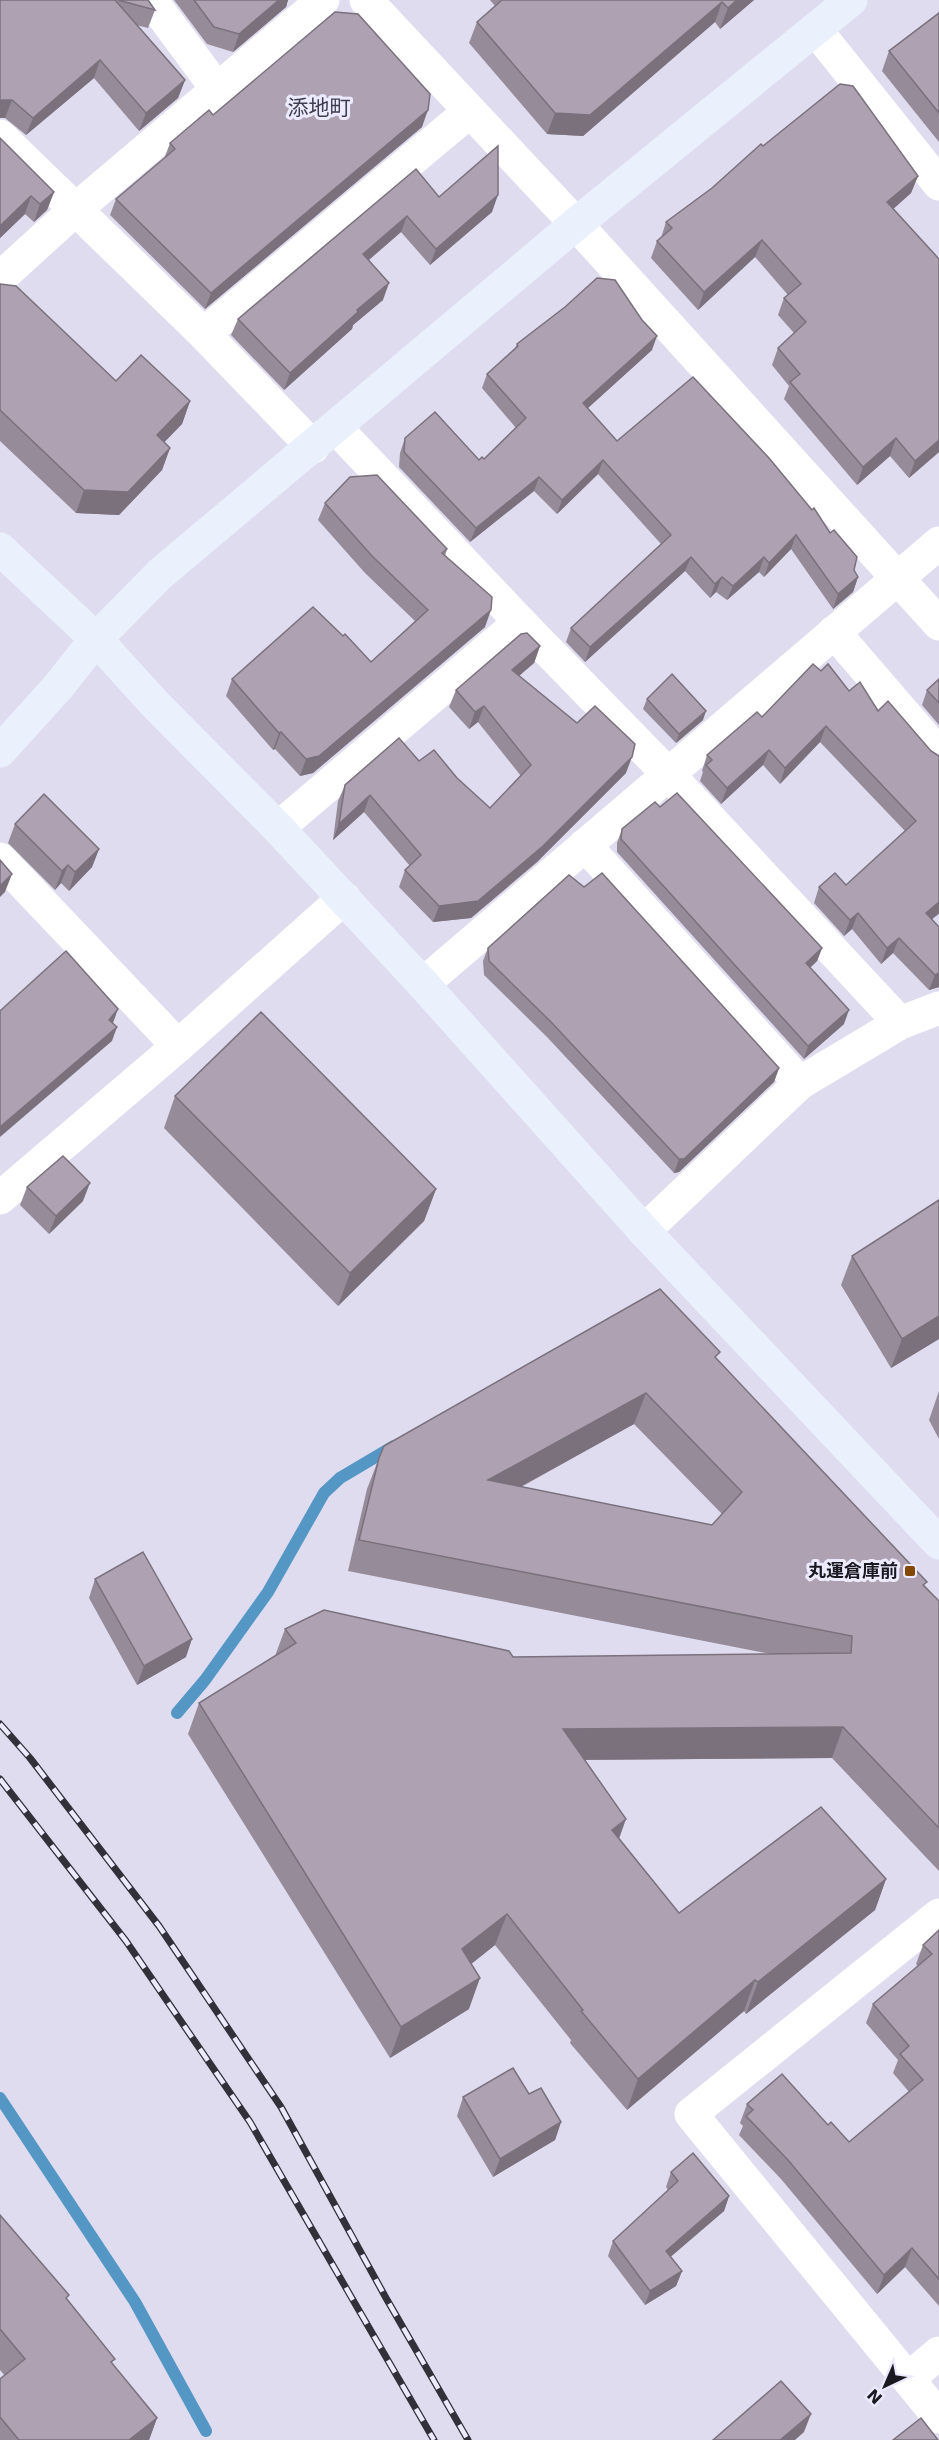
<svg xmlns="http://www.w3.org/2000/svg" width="939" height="2440" font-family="'DejaVu Sans','Noto Sans JP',sans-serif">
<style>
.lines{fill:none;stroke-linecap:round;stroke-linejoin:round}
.stream{stroke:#5597c4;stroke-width:12}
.street{stroke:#fff;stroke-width:33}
.secondary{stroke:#ebf0fd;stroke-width:33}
.rail-casing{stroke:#32313a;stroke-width:7}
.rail{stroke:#eceafe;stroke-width:4.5;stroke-dasharray:14;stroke-linecap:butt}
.wall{fill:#968b99;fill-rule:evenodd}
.shaded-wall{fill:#7a717d}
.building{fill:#aea2b2;stroke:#7a717d;stroke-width:1.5;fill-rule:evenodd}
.poi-dot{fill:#844900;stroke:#eceafe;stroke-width:2}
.labels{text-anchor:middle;stroke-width:6;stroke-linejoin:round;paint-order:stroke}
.poi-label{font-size:18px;font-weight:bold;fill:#1a1920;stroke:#eceafe;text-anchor:end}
.quarter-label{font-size:21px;fill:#3f3d4c;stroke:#eceafe}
</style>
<rect width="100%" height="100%" fill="#dfdcf0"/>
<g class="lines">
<g class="stream">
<polyline points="177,1713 205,1680 268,1592 324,1493 340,1478 394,1446"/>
<polyline points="0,2098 135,2302 206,2431"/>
</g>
<g class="street">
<polyline points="151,0 217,89"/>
<polyline points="366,0 576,224 939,624"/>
<polyline points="816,30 939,184"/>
<polyline points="0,136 204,334 313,447"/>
<polyline points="0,278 76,209 323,0"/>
<polyline points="204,334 470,111"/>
<polyline points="336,428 520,622 668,774 900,1023"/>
<polyline points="834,632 939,754"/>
<polyline points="278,828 520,622"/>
<polyline points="585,845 800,1083"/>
<polyline points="0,859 178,1046"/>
<polyline points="423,984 939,543"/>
<polyline points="0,1198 178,1046 344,898"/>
<polyline points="644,1231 800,1083 900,1023 939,1008"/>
<polyline points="939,1915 691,2114 939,2417"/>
<polyline points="908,2379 939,2353"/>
</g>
<g class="secondary">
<polyline points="0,549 96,639 155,704 278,828 423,984 644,1231 939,1543"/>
<polyline points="0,751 58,687 96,639 160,574 576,224 851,0"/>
</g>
<g class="rail-casing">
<g id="rail">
<polyline points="0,1724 30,1758 159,1926 281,2107 386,2298 468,2440"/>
<polyline points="0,1779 126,1941 250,2122 434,2440"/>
</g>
</g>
<use href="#rail" class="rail"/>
</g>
<g class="wall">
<polygon points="0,0 148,0 155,10 148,28 136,25 185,80 178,98 139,131 94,78 26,135 5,118 0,118"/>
<polygon points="174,0 288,0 286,7 233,52 207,44"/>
<polygon points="490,0 754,0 720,29 715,22 583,136 547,134 469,43 477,22 495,6"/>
<polygon points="939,11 939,142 882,71 889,51 938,14"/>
<polygon points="213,115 422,127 205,309 110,215 116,199 164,159 170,143"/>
<polygon points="0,138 54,192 47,210 34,222 25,214 0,238"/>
<polygon points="763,146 918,176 911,193 893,209 939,259 939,452 909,478 890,456 857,485 784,399 789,386 772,365 778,348 794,333 778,315 784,298 788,295 755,257 698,310 651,258 657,241 661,238 666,222 712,188"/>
<polygon points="439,197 492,212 430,265 401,232 369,260 383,300 353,325 352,329 284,390 231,335 238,319"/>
<polygon points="0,284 116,381 190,401 182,424 164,442 170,448 162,470 119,515 76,513 0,441"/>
<polygon points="517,344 652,350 588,408 617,441 693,377 854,570 858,577 853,592 833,609 791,549 764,577 759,572 727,600 716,592 710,598 685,571 585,662 566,642 571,628 661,544 598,474 557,514 534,491 470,542 399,467 400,453 405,438 479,460 484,459 516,428 482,388 487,374 514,350"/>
<polygon points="325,503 447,549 445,556 485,627 313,773 300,776 275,749 273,750 226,696 232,679 343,636 371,662 415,621 365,573 318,520"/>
<polygon points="540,646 534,663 519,676 626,773 537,862 471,918 433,922 399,887 405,870 410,866 364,812 333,840 338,801 345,785 419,761 457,778 490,808 521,776 478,722 469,729 449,707 456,690"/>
<polygon points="821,671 878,711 939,756 939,914 932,919 939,987 929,990 893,953 881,964 852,929 844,936 814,903 819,887 846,885 905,831 820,742 780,784 763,765 721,804 700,781 703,772 702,771 707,755 762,717"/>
<polygon points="939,679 939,725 922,705 927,690"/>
<polygon points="647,699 703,720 676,743 643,709"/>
<polygon points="15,824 99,849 92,867 69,891 61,883 55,890 8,843"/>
<polygon points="622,829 822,948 817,961 810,968 844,1024 804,1059 617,852 617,843"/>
<polygon points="584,887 779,1068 774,1082 679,1172 674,1173 547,1037 484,975 483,961 488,948"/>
<polygon points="175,1096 436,1189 424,1221 338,1306 164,1128"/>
<polygon points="27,1187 83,1201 49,1234 20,1205"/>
<polygon points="939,1200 939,1339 891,1368 841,1285 852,1256"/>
<path d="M717,1359L939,1601V1871L832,1758L585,1760L619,1838L679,1913L886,1879L875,1910L746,2014L744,2011L627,2110L570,2043L571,2040L495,1945L471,1964L469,2009L390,2058L188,1734L199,1703L275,1656L285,1629L513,1657L771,1654L348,1571L367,1489L379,1458ZM634,1424L722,1514L712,1525L521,1487Z"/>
<polygon points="939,1391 939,1439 929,1420"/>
<polygon points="95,1579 186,1657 137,1685 89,1598"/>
<polygon points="939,1930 939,2306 905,2267 877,2294 781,2179 739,2135 743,2126 740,2123 747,2104 828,2125 849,2142 909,2092 893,2073 898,2060 866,2023 873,2004 918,1966 916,1964 923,1945"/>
<polygon points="529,2094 561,2122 555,2140 493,2177 457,2116 463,2097"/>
<polygon points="671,2172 729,2196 724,2211 670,2257 682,2271 676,2286 645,2305 608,2256 613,2241 668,2190 666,2187"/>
<polygon points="0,2215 67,2300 113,2365 157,2418 149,2440 0,2440 0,2379 5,2376 0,2370"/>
</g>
<g class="shaded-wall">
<polygon points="279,0 288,0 286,7 233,52 239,34"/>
<polygon points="737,0 754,0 720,29 728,8"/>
<polygon points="722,2 715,22 583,136 547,134 555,113"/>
<polygon points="100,60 94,78 26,135 33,118"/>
<polygon points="185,80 178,98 139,131 146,113"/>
<polygon points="2,100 12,100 5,118 0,118 0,101"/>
<polygon points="428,110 422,127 205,309 211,293"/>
<polygon points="918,176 911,193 881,220 887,202"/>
<polygon points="54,192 47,210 34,222 40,204"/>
<polygon points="498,195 492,212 430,265 436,249"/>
<polygon points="31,196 25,214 0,238 0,226"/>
<polygon points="407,216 401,232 357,270 363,254"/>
<polygon points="762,240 755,257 698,310 704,292"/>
<polygon points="389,283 383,300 353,325 352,329 284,390 290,373 357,310"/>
<polygon points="657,336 652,350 578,417 583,403"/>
<polygon points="190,401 182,424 149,458 157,435"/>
<polygon points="896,438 890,456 857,485 863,467"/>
<polygon points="939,440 939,452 909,478 915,461"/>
<polygon points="170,448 162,470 119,515 76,513 84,490"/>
<polygon points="603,460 598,474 557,514 562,500"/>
<polygon points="539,477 534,491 470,542 476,528"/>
<polygon points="796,535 791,549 764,577 769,563"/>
<polygon points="691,557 685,571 585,662 590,647"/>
<polygon points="764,557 759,572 727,600 733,586"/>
<polygon points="722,577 716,592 710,598 715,584"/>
<polygon points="858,577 853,592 833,609 838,594"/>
<polygon points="491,610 485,627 313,773 300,776 306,759"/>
<polygon points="540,646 534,663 506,687 512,670"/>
<polygon points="484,706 478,722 469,729 475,712"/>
<polygon points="706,711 703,720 676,743 679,734"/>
<polygon points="826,726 820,742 780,784 785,768"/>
<polygon points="281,732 275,749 273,750 279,733"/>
<polygon points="769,750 763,765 721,804 727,788"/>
<polygon points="632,757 626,773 537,862 471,918 433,922 439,906"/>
<polygon points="370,795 364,812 333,840 339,824"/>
<polygon points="99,849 92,867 69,891 75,872"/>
<polygon points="68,865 61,883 55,890 62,871"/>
<polygon points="12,874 5,892 0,897 0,886"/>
<polygon points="939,902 939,913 921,929 926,913"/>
<polygon points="858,913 852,929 844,936 850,920"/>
<polygon points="899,938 893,953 881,964 887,948"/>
<polygon points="822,948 817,961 801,976 806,963"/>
<polygon points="939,973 939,987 929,990 935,975"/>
<polygon points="118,1009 113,1023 104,1034 109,1020"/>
<polygon points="849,1010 844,1024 804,1059 808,1046"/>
<polygon points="117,1027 112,1041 0,1137 0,1127"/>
<polygon points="779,1068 774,1082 679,1172 674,1173 679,1159"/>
<polygon points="90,1183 83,1201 49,1234 56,1216"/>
<polygon points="436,1189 424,1221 338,1306 350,1273"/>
<polygon points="939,1316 939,1339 891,1368 902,1339"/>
<polygon points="646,1393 634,1424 476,1511 488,1480"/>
<polygon points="192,1639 186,1657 137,1685 144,1666"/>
<polygon points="843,1727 832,1758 552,1760 563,1729"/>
<polygon points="626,1819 615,1850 612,1830"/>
<polygon points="886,1879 875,1910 746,2014 758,1982"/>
<polygon points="507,1914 495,1945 451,1980 462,1949"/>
<polygon points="480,1978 469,2009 390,2058 401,2027"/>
<polygon points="755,1980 744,2011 627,2110 638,2079"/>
<polygon points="561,2122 555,2140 493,2177 500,2159"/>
<polygon points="729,2196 724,2211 660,2266 666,2251"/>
<polygon points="912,2248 905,2267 877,2294 884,2275"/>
<polygon points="682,2271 676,2286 645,2305 650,2291"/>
<polygon points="811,2414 804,2432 795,2440 780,2440"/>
<polygon points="157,2418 149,2440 129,2440"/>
</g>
<g class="building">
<polygon points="0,0 115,0 185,80 146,113 100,60 33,118 12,100 2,100 0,101"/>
<polygon points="118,0 148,0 155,10"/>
<polygon points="194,0 279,0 239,34 214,27"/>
<polygon points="502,0 737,0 728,8 722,2 590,115 555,113 477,22"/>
<polygon points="335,12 358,14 430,94 428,110 211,293 116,199 175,149 170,143 209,110 213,115"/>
<polygon points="939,13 939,113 889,51"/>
<polygon points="840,84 853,86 918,176 887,202 939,259 939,440 915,461 896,438 863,467 790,382 800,374 778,348 806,322 784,298 801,284 762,240 704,292 657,241 672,228 666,222 712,188 761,144 763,146"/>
<polygon points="0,138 54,192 40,204 31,196 0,226"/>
<polygon points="498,146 498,195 436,249 407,216 363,254 389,283 357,310 358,312 290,373 238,319 416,169 439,197"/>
<polygon points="597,278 615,280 642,320 657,336 583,403 617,441 693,377 769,458 812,510 814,508 830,533 834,530 857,557 854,570 858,577 838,594 796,535 769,563 764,557 733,586 722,577 715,584 691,557 590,647 571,628 671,535 603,460 562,500 539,477 476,528 404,452 405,438 435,412 479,460 482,457 484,459 526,418 487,374 518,346 517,344 565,307"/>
<polygon points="0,284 16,286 116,381 141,355 190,401 157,435 170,448 128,492 84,490 0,410"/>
<polygon points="377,475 447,549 442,553 492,597 491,610 319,756 306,759 281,732 279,733 232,679 313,607 343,636 345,634 371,662 428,610 372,556 325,503 350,477"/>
<polygon points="527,633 540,646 512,670 577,723 595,706 635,744 632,757 543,846 478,901 439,906 405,870 421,855 370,795 339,824 345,785 399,738 419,761 434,750 457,778 490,808 531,765 484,706 475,712 456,690 521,634"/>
<polygon points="813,664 821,671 828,664 849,691 860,682 878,711 888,701 931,751 939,756 939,902 926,913 939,927 939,973 935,975 899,938 887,948 858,913 850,920 819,887 835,873 846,885 916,821 826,726 785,768 769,750 727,788 706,765 712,760 707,755 757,712 762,717"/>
<polygon points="672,674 706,711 679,734 647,699"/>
<polygon points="939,679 939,703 927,690"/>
<polygon points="677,793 822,948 806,963 849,1010 808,1046 621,839 622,829 655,802 660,807"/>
<polygon points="44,794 99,849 75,872 68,865 62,871 15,824"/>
<polygon points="0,860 12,874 0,886"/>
<polygon points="602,873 779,1068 684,1159 679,1159 552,1023 489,961 488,948 569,875 584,887"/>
<polygon points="66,951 118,1009 109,1020 117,1027 0,1127 0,1011"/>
<polygon points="261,1012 436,1189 350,1273 175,1096"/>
<polygon points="63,1156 90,1183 56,1216 27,1187"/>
<polygon points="939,1200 939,1316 902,1339 852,1256"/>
<path d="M660,1289L720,1352L715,1357L927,1582L923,1585L939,1601V1828L843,1727L563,1729L626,1819L612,1830L679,1913L821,1807L886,1879L758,1982L755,1980L638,2079L581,2011L583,2010L507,1914L462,1949L480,1978L401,2027L199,1703L296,1643L285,1629L324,1610L509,1651L513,1657L851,1653L852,1636L359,1540L379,1458L384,1446ZM646,1393L742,1492L712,1525L488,1480Z"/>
<polygon points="143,1552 192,1639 144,1666 95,1579"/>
<polygon points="939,1930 939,2279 912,2248 884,2275 788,2160 746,2116 753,2110 747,2104 782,2074 828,2125 831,2122 849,2142 923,2080 900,2054 909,2046 873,2004 932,1954 923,1945"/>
<polygon points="513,2068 529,2094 541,2088 561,2122 500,2159 463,2097"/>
<polygon points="693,2153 729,2196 666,2251 682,2271 650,2291 613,2241 678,2181 671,2172"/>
<polygon points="0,2215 69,2295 66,2298 115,2359 111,2362 157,2418 129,2440 19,2440 0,2417 0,2379 25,2359 0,2329"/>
<polygon points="781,2381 811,2414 780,2440 713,2440"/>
<polygon points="921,2418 938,2440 893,2440"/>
</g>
<rect class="poi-dot" x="904" y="1565" width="12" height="12" rx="3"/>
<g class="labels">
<g class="poi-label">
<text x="898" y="1577">丸運倉庫前</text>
</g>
<g class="quarter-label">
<text x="319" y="115">添地町</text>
</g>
</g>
<g transform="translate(885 2386) rotate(224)" stroke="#eceafe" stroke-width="4.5" paint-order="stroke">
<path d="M0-4.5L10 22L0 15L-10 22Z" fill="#1a1920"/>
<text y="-9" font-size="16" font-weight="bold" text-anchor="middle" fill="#1a1920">N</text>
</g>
</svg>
